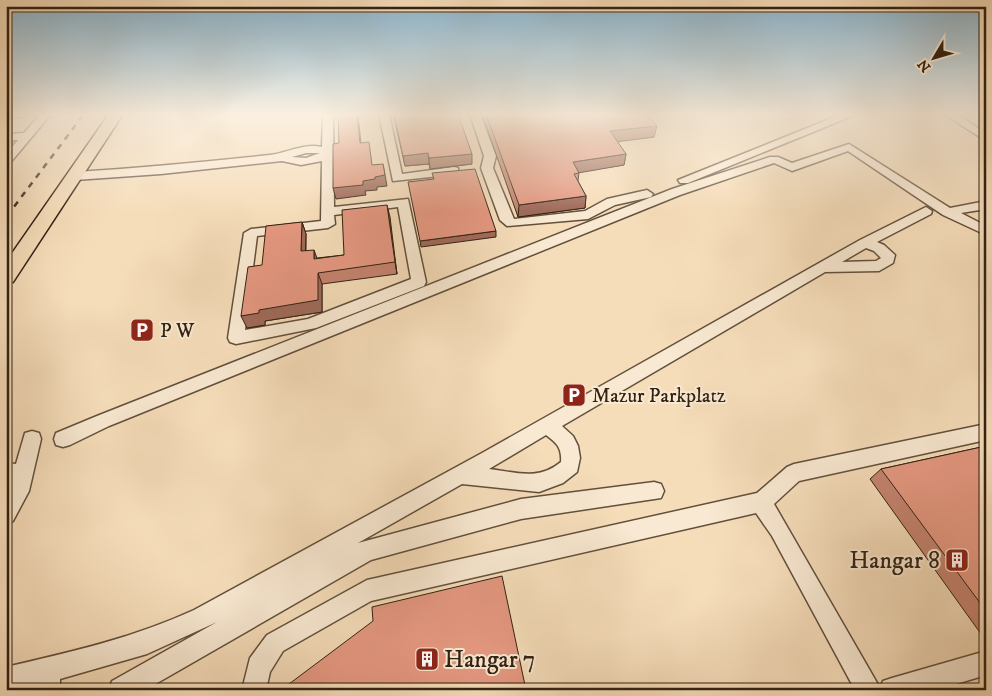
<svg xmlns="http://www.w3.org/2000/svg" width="992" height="696" font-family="'IM FELL DW Pica',serif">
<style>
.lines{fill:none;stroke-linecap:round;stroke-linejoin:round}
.minor-casing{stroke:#62503c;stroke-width:3}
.major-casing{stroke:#312112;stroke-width:3}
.minor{fill:#f9e9d2;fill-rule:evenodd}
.major{fill:#f6ddba;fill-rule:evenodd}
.rail-far1{stroke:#312112;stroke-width:2.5;stroke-dasharray:6 6;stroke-linecap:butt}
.rail{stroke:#312112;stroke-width:3;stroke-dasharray:8 8;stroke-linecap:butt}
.wall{fill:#c5836f;stroke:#312112}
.shaded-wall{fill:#a06a5a;stroke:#312112}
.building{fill:#e59881;stroke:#312112}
.labels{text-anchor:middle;stroke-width:4;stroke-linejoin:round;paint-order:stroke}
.poi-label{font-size:20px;fill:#312112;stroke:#f9e9d2;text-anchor:start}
.near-poi-label{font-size:24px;fill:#312112;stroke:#f9e9d2;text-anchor:end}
</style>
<rect width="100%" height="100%" fill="#f6ddba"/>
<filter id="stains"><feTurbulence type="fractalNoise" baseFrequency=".004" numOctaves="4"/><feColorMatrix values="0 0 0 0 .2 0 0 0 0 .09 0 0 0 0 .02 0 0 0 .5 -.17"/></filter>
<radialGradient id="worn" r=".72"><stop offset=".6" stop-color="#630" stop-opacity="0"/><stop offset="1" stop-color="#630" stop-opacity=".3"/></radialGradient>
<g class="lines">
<g class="minor-casing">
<g id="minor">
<polygon points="6,114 27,114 22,117 6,118"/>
<polygon points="40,114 51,114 10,163 6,164 6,154 18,140 6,140 6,134 24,133"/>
<path d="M323,114H333L334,207L408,199L426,282L424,286L316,328L236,344L230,342L228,338L244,233L251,229L321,221L322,161L301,165L282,161L161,174L75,180L69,176L75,172C140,168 205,162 270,155C288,153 303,143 322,147ZM306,153H320L306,158L292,157ZM398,207L411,279L308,319L245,330L257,236L328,228L335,224L334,215Z"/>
<polygon points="379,114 389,114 402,174 454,167 458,168 458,174 393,181"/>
<polygon points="470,114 480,114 496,156 493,168 514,219 585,211 607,199 647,190 653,194 651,197 615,205 588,219 507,226 500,220 481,168 484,156"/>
<polygon points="842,114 857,114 688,183 680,183 678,180"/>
<polygon points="944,114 956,114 986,133 986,141"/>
<polygon points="849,144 950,208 986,201 986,209 961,213 986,226 986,235 943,215 848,151 792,171 774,163 680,195 109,426 70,445 63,447 56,445 54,439 56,433 97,416 672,189 770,157 778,157 792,163"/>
<path d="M926,207L932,211L931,214L877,242L884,245L895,255L893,263L879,271L825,272L562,426L573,436L578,446L580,458L577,472L563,483L539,492L462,484L358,543L521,499L654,482L661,484L664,491L661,498L521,519L371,560L145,690H109L112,681L217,622L147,654L60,679V690H36L35,685L6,690V667C71,652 133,638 194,610L482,453L860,240ZM866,248L874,251L881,258L876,261L842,262ZM546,435C557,443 562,448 561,462C538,481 516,472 489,469Z"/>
<polygon points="986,424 986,440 799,481 774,504 880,688 883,681 892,678 986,651 986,675 936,690 855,690 772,536 756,513 371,601 283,651 270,672 266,690 242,690 250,658 267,635 367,580 757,493 787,467 794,464"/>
<polygon points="32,431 39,433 41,439 29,491 13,521 6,524 6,494 12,481 6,481 6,463 16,464 25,433"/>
</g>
</g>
<g class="major-casing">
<polygon id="major" points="109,114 123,114 13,282 6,283 6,262"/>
</g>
<use href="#minor" class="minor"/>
<use href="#major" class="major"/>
<polyline class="rail-far1" points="7,216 84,114"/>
<polyline class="rail" points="6,217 7,215"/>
</g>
<g class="wall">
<polygon points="393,114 426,114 472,164 430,169 429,164 405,166"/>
<polygon points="482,114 647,114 654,137 617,141 626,154 624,165 579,172 578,181 586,196 585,208 518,217"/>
<polygon points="387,205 397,274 322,284 322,312 265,321 265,325 247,328 262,265 302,222 306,234 306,251 317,258 344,255"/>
<polygon points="986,446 986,641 870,479 881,469"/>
</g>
<g class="shaded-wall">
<polygon points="357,114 358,114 362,153 360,143"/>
<polygon points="657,126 654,137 608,143 610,131"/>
<polygon points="428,153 429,164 405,166 403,156"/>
<polygon points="472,154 472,164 430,169 429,158"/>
<polygon points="626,154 624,165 572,174 573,162"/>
<polygon points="383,164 387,186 377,187 377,190 365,191 366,195 336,199 333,188 363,181 375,177"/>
<polygon points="586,196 585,208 518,217 519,205"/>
<polygon points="387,205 390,217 397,274 395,262"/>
<polygon points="302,222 306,234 305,263 301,251"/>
<polygon points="496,231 496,237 421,247 420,241"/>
<polygon points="314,250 318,261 314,259"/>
<polygon points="318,273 322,284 322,312 265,321 265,325 247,328 241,316"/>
</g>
<g class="building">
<polygon points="338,114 357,114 360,143 369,142 372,165 383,164 385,175 375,177 375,179 363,181 363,185 333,188 333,144 339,143"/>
<polygon points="394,114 426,114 426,115 437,114 458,114 472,154 429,158 428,153 403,156"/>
<polygon points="486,114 647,114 657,126 610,131 626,154 573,162 579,173 574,174 586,196 519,205"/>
<polygon points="475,169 496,231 420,241 408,182 434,179 432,173"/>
<polygon points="387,205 395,262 318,273 318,300 259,310 259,313 241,316 248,267 262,265 266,226 302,222 301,251 314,250 314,259 344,255 342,210"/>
<polygon points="986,446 986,611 881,469"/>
<polygon points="502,576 526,690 281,690 373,621 372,607"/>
</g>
<linearGradient id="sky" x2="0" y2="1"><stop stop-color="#8ab7d2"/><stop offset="0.54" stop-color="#fbf0e0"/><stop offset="1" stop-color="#fbf0e0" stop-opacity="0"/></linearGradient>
<rect width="992" height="212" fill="url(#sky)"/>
<defs>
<g id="parking-square" transform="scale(1.25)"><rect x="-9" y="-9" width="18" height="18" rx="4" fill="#8f2418" stroke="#f9e9d2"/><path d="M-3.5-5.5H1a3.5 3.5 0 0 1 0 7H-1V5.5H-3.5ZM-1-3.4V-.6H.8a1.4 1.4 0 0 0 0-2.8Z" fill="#fff"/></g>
<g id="building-square" transform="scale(1.25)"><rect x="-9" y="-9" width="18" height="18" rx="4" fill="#8f2418" stroke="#f9e9d2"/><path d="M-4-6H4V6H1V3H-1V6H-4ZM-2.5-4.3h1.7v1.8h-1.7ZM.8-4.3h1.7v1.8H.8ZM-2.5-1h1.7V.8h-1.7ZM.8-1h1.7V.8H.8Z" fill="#fff"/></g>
</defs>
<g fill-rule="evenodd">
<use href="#parking-square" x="142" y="330"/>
<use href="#parking-square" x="574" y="395"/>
<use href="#building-square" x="957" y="560"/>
<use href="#building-square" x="427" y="659"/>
</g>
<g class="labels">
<g class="poi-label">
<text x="160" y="337">P W</text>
<text x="592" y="402">Mazur Parkplatz</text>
</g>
<g class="near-poi-label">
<text x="940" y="568">Hangar 8</text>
<text x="444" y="667" text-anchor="start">Hangar 7</text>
</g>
</g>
<rect width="992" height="696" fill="none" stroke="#f6ddba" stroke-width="25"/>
<rect x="8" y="8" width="977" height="681" fill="none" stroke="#312112" stroke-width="2.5"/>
<rect x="12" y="12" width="967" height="671" fill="none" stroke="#312112"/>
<g transform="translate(934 58) rotate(232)" stroke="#f9e9d2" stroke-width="4" paint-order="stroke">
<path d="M0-4L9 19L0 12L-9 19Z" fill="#312112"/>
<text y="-8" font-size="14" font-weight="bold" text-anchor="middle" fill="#312112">N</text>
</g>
<rect width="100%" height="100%" filter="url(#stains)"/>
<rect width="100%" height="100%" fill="url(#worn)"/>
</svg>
